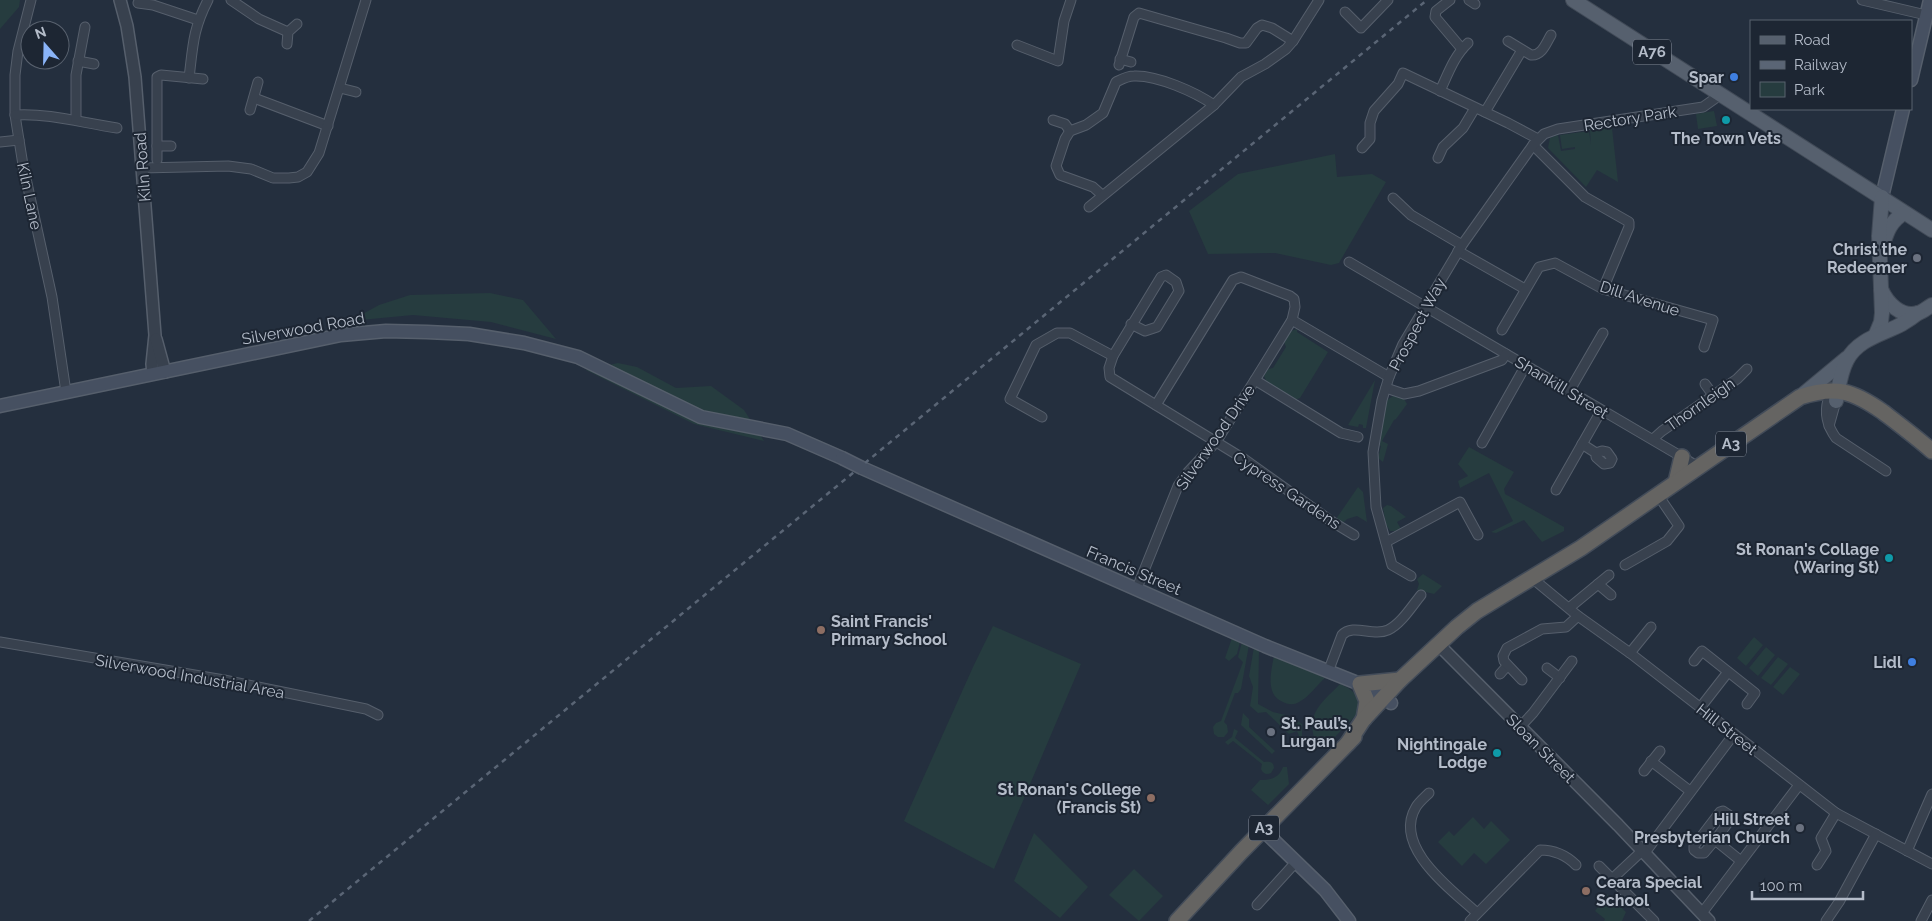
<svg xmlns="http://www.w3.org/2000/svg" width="1932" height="921" font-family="Raleway,sans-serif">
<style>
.green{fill:#263c3f}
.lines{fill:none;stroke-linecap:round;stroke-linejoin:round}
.minor-casing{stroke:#565f6c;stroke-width:11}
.tertiary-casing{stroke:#565f6c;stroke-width:14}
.secondary-casing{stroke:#565f6c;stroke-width:15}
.primary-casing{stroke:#414a57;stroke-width:16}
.trunk-casing{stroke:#434c59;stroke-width:18}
.minor{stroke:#38414e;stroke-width:9}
.tertiary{stroke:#38414e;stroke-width:11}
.secondary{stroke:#465061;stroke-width:12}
.primary{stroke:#56606e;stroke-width:14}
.trunk{stroke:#656462;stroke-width:15}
.rail{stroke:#5a6575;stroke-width:2.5;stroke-dasharray:5 5;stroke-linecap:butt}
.secondary-bridge-casing{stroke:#565f6c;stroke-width:15;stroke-linecap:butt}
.secondary-bridge{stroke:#465061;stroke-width:12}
.shop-dot{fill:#3f7fe0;stroke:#1d2633;stroke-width:2}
.culture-dot{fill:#0f9aa8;stroke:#1d2633;stroke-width:2}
.worship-dot{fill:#6b7280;stroke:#1d2633;stroke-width:2}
.education-dot{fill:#8d6e63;stroke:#1d2633;stroke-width:2}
.labels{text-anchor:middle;stroke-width:4;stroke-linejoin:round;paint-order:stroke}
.shield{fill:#1d2633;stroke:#878f9c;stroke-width:1}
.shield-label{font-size:15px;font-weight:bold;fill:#b4bcc9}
.poi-label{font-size:16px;font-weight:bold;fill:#b4bcc9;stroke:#1d2633;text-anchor:end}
.street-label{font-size:16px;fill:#b4bcc9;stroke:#1d2633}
</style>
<rect width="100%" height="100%" fill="#242f3e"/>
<g class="green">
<polygon points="0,0 20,0 19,7 0,29"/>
<polygon points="1714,111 1717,126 1698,129 1696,114"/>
<polygon points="1612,128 1618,182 1597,170 1586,187 1548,148 1550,138 1558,135 1561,151 1575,149 1575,147 1562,149 1560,135 1589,131 1591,145 1590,130"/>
<polygon points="1335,154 1337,177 1372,174 1386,182 1339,263 1331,265 1275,253 1208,254 1189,211 1238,174"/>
<polygon points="490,293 523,300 556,339 491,322 413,315 350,321 379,305 410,295"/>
<polygon points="1297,329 1297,332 1328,352 1300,398 1294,400 1267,382 1264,376 1268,369 1273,368 1286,347 1284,342 1291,331"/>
<polygon points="618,363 637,367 676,388 711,386 744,410 764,441 694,424 586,370"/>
<polygon points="1375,380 1366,428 1363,428 1363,425 1359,424 1358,427 1348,425"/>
<polygon points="1393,396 1404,399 1407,404 1396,419 1394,420 1382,441 1388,444 1383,462 1378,458 1381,446 1379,445 1387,400"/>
<polygon points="1469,447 1514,472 1504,489 1505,494 1564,527 1564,531 1542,542 1524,520 1496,533 1491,532 1513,521 1489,473 1460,488 1458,481 1468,476 1458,464"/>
<polygon points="1358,487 1363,492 1367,522 1357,516 1347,519 1344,522 1337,521 1336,519"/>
<polygon points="1387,505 1391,506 1406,517 1397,522 1401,529 1399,531 1390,531 1386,524 1383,508"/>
<polygon points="1423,574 1442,586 1434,594 1417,590 1419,584 1417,579"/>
<polygon points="993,626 1081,664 994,869 904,821 973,667"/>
<polygon points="1754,637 1763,645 1746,666 1737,658"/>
<polygon points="1232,638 1240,642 1237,654 1229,661 1225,658"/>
<polygon points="1242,642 1249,645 1241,689 1238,693 1235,693 1224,722 1227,725 1228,732 1224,737 1218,737 1214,734 1213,727 1216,723 1221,721 1243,662 1238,657"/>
<polygon points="1254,647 1259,650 1258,704 1273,712 1290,716 1302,724 1302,741 1296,747 1297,742 1294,739 1299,736 1297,731 1289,734 1266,712 1258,713 1250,706 1253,687 1249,676"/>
<polygon points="1766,647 1775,655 1758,676 1749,668"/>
<path d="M1274,656L1325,678C1317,685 1309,697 1299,702C1294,705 1289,705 1283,702C1265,695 1271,671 1274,656Z"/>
<polygon points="1778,657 1788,664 1771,685 1761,678"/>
<polygon points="1790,667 1800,674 1783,695 1773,687"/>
<path d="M1340,684C1354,690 1358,695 1361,710L1329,743L1315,741C1306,712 1322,703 1340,684Z"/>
<polygon points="1243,713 1249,719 1249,727 1275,751 1272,754 1241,725"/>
<path d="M1234,729L1238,731L1235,738L1264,762C1270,761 1274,762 1274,768L1271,773C1267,775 1263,774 1261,769L1262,764L1233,741L1228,745L1225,742L1232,737Z"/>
<path d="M1283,767H1287L1289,784L1268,805L1251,790L1260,780C1271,780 1279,778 1283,767Z"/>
<polygon points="1473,817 1484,829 1491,821 1510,840 1486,864 1474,853 1462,866 1438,842 1449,831 1454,836"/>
<polygon points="1034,833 1088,887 1060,918 1014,881"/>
<polygon points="1134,869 1163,896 1139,921 1109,895"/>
<polygon points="1607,894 1626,912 1622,921 1604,921 1605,919 1595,911"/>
</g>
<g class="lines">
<g class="minor-casing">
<g id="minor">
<polyline points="31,0 18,51 15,75 15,115 23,165 52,297 66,392"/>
<polyline points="231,0 259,19 288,32"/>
<polyline points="1450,0 1436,11 1435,17 1462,49"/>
<polyline points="1469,0 1475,4"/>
<polyline points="1862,0 1926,15"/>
<polyline points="138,3 153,5 198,20"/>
<polyline points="1345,12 1361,28 1388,0"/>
<path d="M1508,41L1531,55C1542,56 1546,43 1551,35"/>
<polyline points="287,44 288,32 297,24"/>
<polyline points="1017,45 1058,61 1064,21 1071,0"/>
<polyline points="1120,59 1131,62"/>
<polyline points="78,61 94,64"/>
<polyline points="1119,65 1134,17 1139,13 1226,38 1240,43 1246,43 1257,28 1262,25 1272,28 1293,41"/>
<path d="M189,78C193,45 193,29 208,0"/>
<polyline points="340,88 356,92"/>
<path d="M1440,91C1448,74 1454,56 1468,43"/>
<polyline points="254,98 328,126"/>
<polyline points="250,110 258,82"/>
<polyline points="1485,112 1522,50"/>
<path d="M15,115C50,113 82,123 117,128"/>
<polyline points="76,120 76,75 85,27"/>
<polyline points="1053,120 1065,124 1070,131"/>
<polyline points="0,142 19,140"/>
<polyline points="1533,145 1585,197 1629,222 1629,227 1603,289"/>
<polyline points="157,146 171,146"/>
<polyline points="1362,148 1370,139 1370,123 1374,111 1398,84 1403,73 1508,123 1538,139"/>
<polyline points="1438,158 1443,147 1463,128 1475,108"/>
<polyline points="157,160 157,77 161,75 203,79"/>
<polyline points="142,168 228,166 251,169 273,178 289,178 298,177 307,172 319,153 366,0"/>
<path d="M1102,195L1093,187L1060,175L1056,166L1065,139L1070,131L1086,125L1103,113L1116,82C1122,79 1127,76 1134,76C1157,75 1195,92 1214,105"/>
<polyline points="1393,198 1411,215 1462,245"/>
<polyline points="1089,207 1214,105 1241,77 1265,64 1286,49 1293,41 1319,0"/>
<polyline points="1458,251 1525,289"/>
<polyline points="1349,262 1682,457 1698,467"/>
<polyline points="1292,320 1389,377"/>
<polyline points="1131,324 1145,331 1157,327 1179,291 1176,282 1166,275 1161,277 1113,356 1109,368 1110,377 1244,459 1331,521 1354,535"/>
<polyline points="1502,330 1539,267 1555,263 1603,289 1713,320 1704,347"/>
<polyline points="1255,380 1341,433 1358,437"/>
<polyline points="1705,384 1713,395"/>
<polyline points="1386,388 1404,394 1419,391 1502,360 1506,354"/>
<polyline points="1570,390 1603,333"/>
<path d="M1828,400C1824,414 1828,427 1836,438L1886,471"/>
<polyline points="1042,417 1010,399 1036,345 1057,333 1070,333 1113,356"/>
<polyline points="1829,426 1836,401"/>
<polyline points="1653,439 1662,431 1737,379 1747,369"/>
<polyline points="1482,443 1526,365"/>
<polyline points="1582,444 1596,453 1602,451 1607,452 1612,459 1610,463 1604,464 1596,457 1596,453"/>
<polyline points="1556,490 1601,411"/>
<polyline points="1386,542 1460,502 1478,535"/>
<polyline points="1625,565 1667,541 1679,526 1658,495"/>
<polyline points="1411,576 1392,565 1376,507 1373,452 1382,400 1389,377 1403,344 1462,245 1533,145 1544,134 1558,129 1703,107 1720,95"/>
<polyline points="1532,578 1578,616 1630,653 1836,813 1932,864"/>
<polyline points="1598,584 1611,595"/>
<polyline points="1137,588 1178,486 1188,472 1216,442 1255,380 1292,320 1295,307 1294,299 1290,296 1241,277 1233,280 1156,405"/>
<polyline points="1569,608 1609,575"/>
<polyline points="0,642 224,680 366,709 378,715"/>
<polyline points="1630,653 1651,627"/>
<polyline points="1694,661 1702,651 1755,693 1747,704"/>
<polyline points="1547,668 1560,678"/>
<path d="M1328,672L1342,635C1353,623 1373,637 1388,630C1401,624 1412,606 1421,595"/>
<polyline points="1500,674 1507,666"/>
<polyline points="1522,680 1504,661 1503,656 1507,648 1542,629 1566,627 1578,616"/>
<polyline points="1700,708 1728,672"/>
<polyline points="1520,727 1533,713 1572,661"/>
<polyline points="1651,761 1690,791"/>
<polyline points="1644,771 1660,751"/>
<path d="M1429,793C1425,797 1419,802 1416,807C1392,847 1452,890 1477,913"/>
<polyline points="1715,840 1730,820 1729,815 1723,811 1720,812 1694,846 1694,850 1698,853 1704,853 1715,840 1741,861"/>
<polyline points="1642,851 1612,879 1654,921"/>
<polyline points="1907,851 1932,794"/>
<polyline points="1644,854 1734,734"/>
<polyline points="1817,865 1826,851 1821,838 1836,813"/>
<polyline points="1599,866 1612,879"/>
<polyline points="1257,905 1296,862"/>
<polyline points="1702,913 1799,785"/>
<path d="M1470,921L1540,850C1554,850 1566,855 1576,865"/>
<polyline points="1826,921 1839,902 1876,834"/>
<polyline points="1921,921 1932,900"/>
</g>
</g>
<g class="tertiary-casing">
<g id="tertiary">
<polyline points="120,0 127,26 135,77 155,335 152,364 153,374"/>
<polyline points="156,339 165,372"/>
<polyline points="1439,645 1618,825 1709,921"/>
</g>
</g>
<g class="secondary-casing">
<g id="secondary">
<polyline points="1911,80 1930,0"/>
<polyline points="1882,197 1903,109"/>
<polyline points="0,406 341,335 386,331 427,332 469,334 524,343 578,357 701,417 787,434 842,458"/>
<polyline points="862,468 1265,646 1360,684 1384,696 1391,703"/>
<polyline points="1263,830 1325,890 1349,921"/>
</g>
</g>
<g class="primary-casing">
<g id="primary">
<polyline points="1573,0 1932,230"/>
<path d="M1883,245C1887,231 1891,221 1904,213"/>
<path d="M1881,289C1887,303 1901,318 1918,313C1923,312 1928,307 1932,305"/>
<polyline points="1876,334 1881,322 1882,313 1879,236 1882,197"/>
<polyline points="1800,397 1847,358"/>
<path d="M1836,401C1839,387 1840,373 1847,360C1858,339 1883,334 1902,324C1907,321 1913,317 1918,313"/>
</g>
</g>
<g class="trunk-casing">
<g id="trunk">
<polyline points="1676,482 1682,457"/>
<polyline points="1364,719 1367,701 1360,684 1400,680"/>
<path d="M1348,743L1363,720L1400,680L1457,627L1477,611L1581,548L1800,397C1836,385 1853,391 1883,412C1900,425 1916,437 1932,451"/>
<polyline points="1177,921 1241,852 1354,737"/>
</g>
</g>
<use href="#minor" class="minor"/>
<use href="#tertiary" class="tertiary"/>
<use href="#secondary" class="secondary"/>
<use href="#primary" class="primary"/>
<use href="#trunk" class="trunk"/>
<polyline class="rail" points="309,921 1427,0"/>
<g class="secondary-bridge-casing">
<polyline id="secondary-bridge" points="842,458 862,468"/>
</g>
<use href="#secondary-bridge" class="secondary-bridge"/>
</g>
<g class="shop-dot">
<circle cx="1734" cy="77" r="5"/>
<circle cx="1912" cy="662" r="5"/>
</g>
<g class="culture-dot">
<circle cx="1726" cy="120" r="5"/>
<circle cx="1889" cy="558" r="5"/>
<circle cx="1497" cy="753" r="5"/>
</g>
<g class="worship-dot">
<circle cx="1917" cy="258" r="5"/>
<circle cx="1271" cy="732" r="5"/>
<circle cx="1800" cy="828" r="5"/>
</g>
<g class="education-dot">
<circle cx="821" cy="630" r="5"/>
<circle cx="1151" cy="798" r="5"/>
<circle cx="1586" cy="891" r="5"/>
</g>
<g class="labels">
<g class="shield">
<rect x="1633" y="39.5" width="38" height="25" rx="4"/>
<rect x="1716" y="431.5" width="30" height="25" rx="4"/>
<rect x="1249" y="815.5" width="30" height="25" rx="4"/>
</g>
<g class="shield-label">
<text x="1652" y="57">A76</text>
<text x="1731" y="449">A3</text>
<text x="1264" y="833">A3</text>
</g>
<g class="poi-label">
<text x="1724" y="83">Spar</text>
<text x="1726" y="144" text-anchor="middle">The Town Vets</text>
<text x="1907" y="255">Christ the<tspan x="1907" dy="18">Redeemer</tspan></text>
<text x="1879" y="555">St Ronan's Collage<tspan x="1879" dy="18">(Waring St)</tspan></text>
<text x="831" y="627" text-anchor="start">Saint Francis'<tspan x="831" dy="18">Primary School</tspan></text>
<text x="1902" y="668">Lidl</text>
<text x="1281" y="729" text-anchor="start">St. Paul’s,<tspan x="1281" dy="18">Lurgan</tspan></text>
<text x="1487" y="750">Nightingale<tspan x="1487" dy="18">Lodge</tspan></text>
<text x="1141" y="795">St Ronan's College<tspan x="1141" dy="18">(Francis St)</tspan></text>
<text x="1790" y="825">Hill Street<tspan x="1790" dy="18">Presbyterian Church</tspan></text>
<text x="1596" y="888" text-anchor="start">Ceara Special<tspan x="1596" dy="18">School</tspan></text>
</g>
<g class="street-label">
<text transform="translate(1630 118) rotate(-9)" y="6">Rectory Park</text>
<text transform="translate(142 167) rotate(-94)" y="6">Kiln Road</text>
<text transform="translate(30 196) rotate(78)" y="6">Kiln Lane</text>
<text transform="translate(1640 298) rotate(18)" y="6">Dill Avenue</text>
<text transform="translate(1417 324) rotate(-62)" y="6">Prospect Way</text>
<text transform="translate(303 328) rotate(-10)" y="6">Silverwood Road</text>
<text transform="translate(1562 387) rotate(31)" y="6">Shankill Street</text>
<text transform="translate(1700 404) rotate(-35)" y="6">Thornleigh</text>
<text transform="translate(1215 437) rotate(-55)" y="6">Silverwood Drive</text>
<text transform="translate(1287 490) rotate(34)" y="6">Cypress Gardens</text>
<text transform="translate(1134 570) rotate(23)" y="6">Francis Street</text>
<text transform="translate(190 676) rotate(10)" y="6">Silverwood Industrial Area</text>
<text transform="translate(1727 729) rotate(38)" y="6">Hill Street</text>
<text transform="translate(1541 748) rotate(45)" y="6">Sloan Street</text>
</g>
</g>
<rect x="1750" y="20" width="162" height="90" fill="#1d2633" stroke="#59626f"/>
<rect x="1760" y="36" width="25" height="8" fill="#56606e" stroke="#59626f"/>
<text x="1794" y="45" font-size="15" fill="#b4bcc9">Road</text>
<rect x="1760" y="61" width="25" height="8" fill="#5a6575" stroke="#59626f"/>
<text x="1794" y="70" font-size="15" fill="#b4bcc9">Railway</text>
<rect x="1760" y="82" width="25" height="15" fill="#263c3f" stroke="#59626f"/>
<text x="1794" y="95" font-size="15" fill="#b4bcc9">Park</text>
<g transform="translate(45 45) rotate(340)"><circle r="24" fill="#1d2633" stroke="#59626f"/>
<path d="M0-4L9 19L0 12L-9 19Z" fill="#8ab4f8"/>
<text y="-8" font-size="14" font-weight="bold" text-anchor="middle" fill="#b4bcc9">N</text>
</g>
<path d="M1752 891v8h111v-8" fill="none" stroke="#b4bcc9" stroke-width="2.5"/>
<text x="1760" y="891" font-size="15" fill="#b4bcc9" stroke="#1d2633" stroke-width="4" paint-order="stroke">100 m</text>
</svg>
